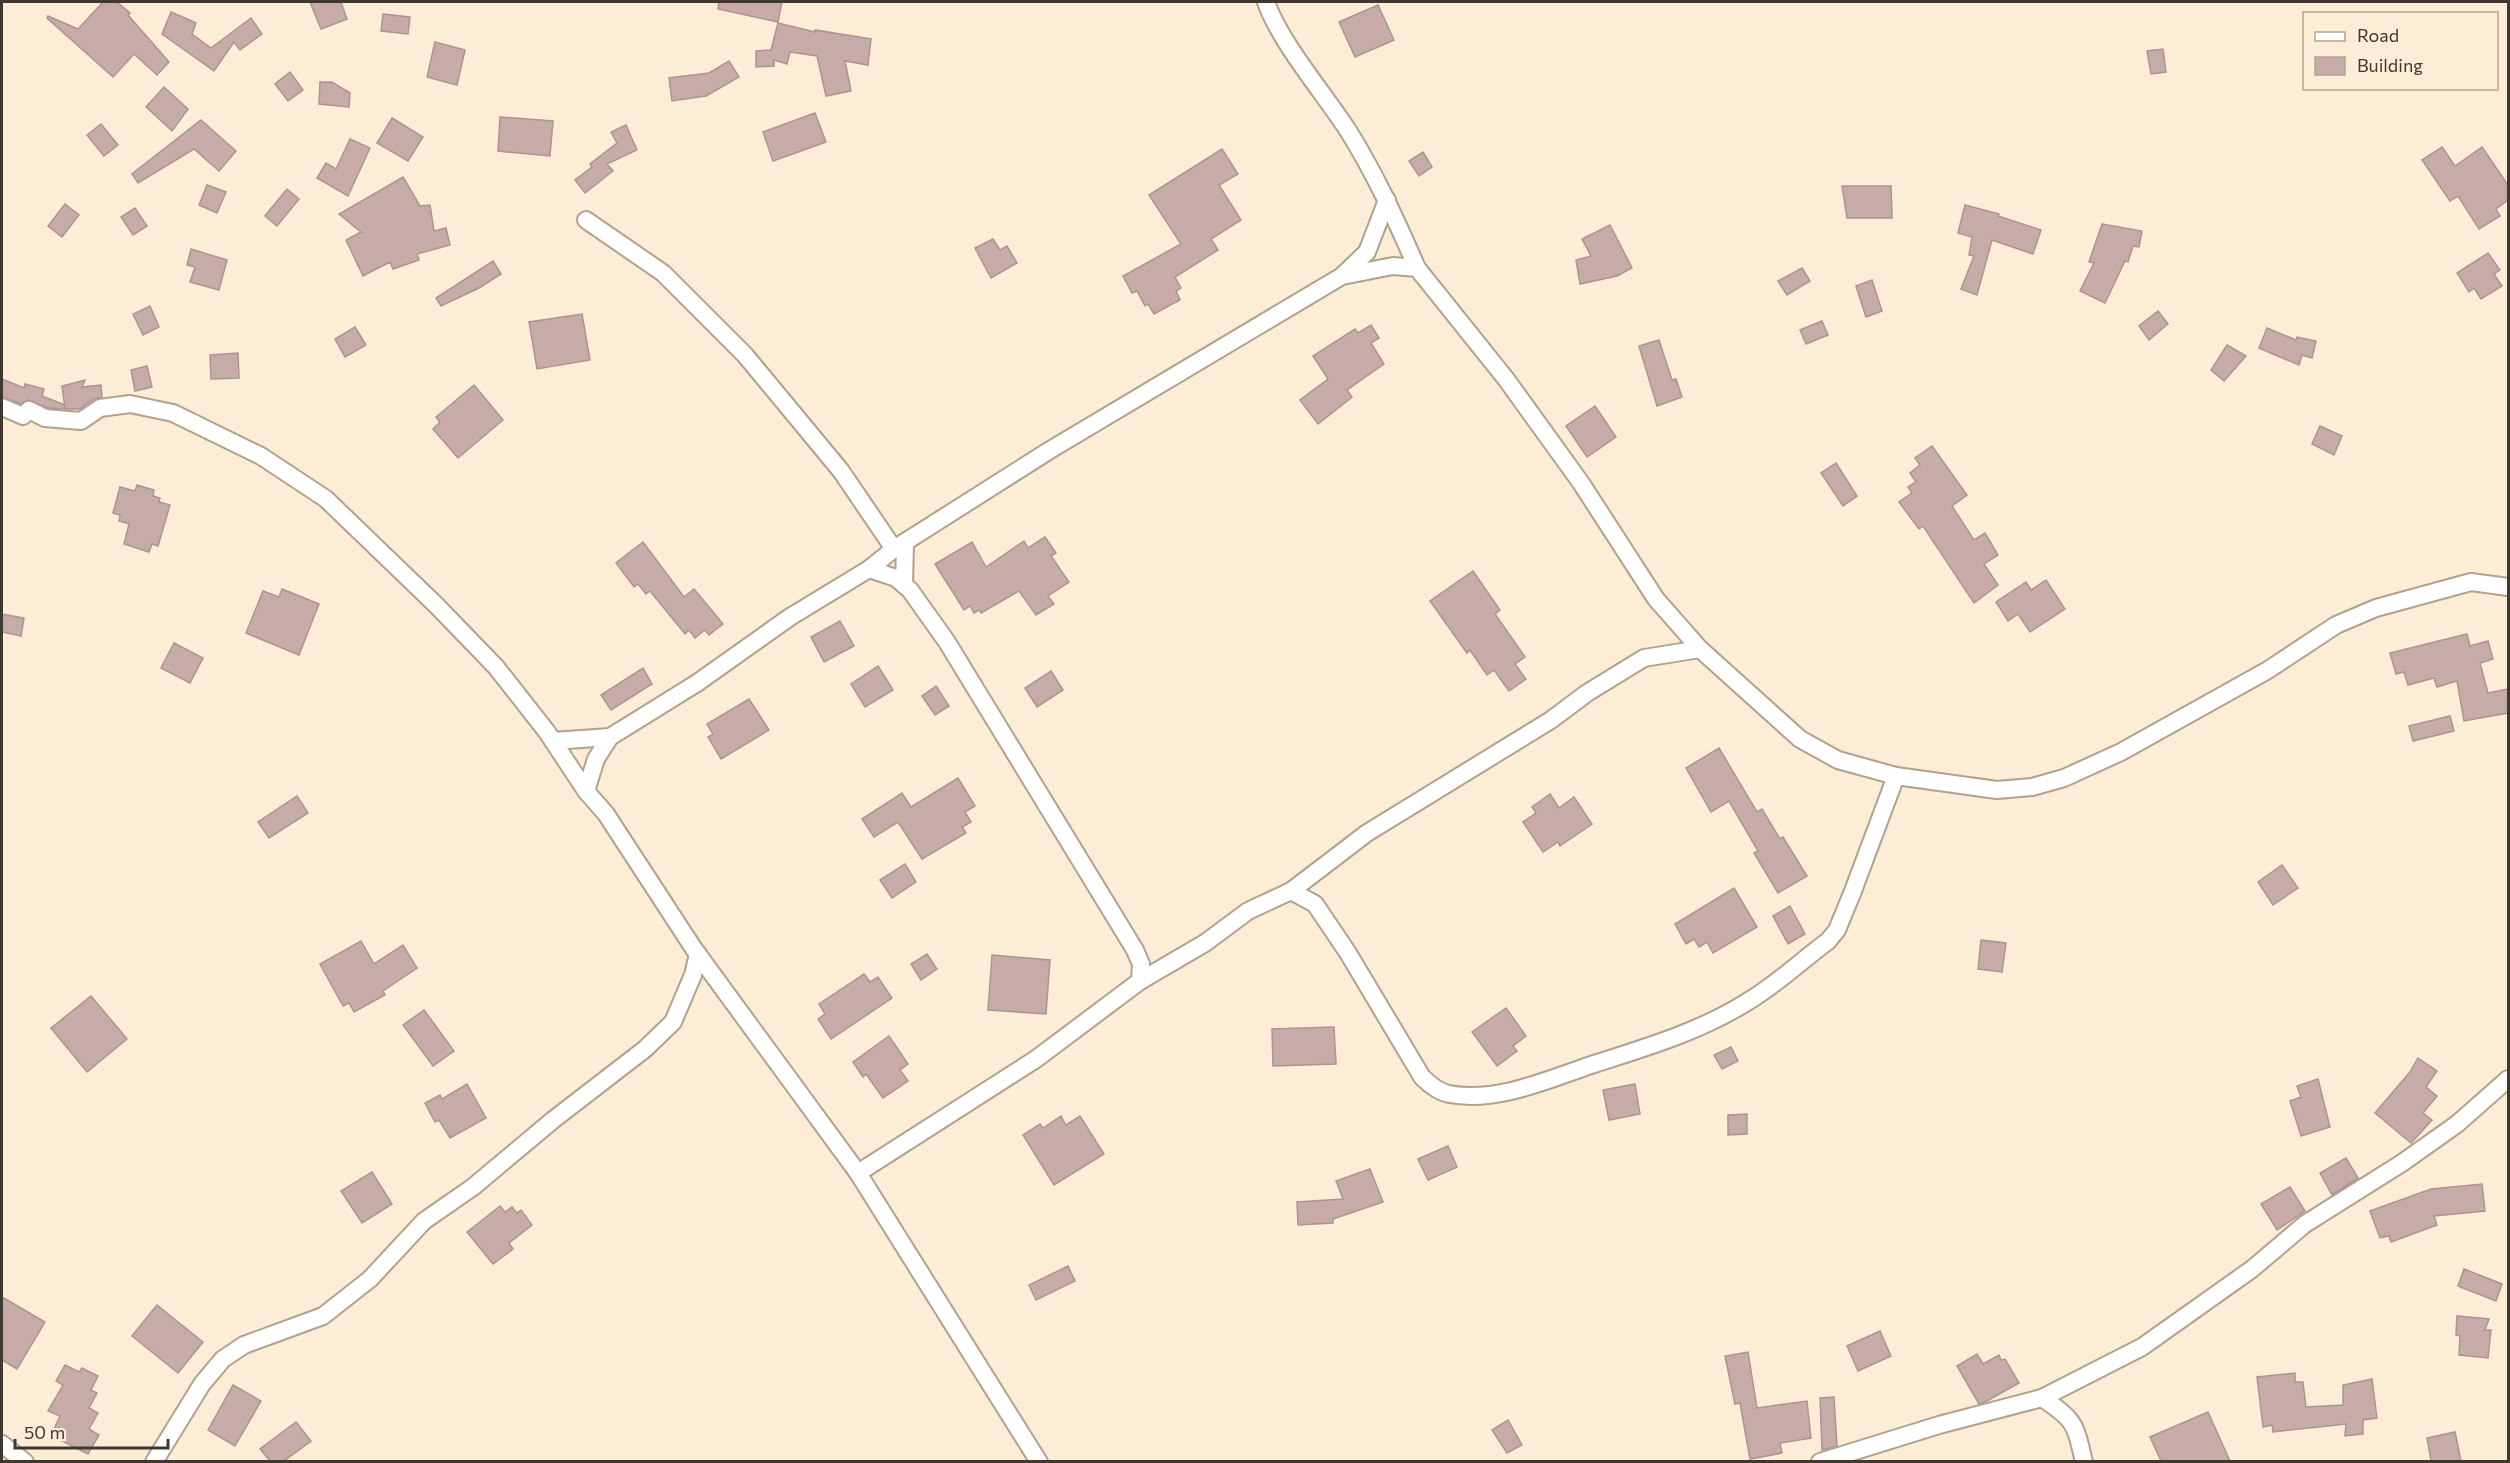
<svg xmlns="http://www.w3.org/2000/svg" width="2510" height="1463" font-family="Commissioner,sans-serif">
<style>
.building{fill:#c7aba9;stroke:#ae9391;stroke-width:1.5}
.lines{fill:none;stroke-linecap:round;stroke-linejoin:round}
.minor-casing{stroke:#b1a18d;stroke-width:20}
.minor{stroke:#fff;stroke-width:16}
</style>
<rect width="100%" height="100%" fill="#fdedd7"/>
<g class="building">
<polygon points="103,2 117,2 130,13 128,15 169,62 157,75 134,54 113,77 47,18 48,16 78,29"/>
<polygon points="310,2 341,2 347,19 321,29"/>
<polygon points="719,2 782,2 778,22 718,9"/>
<polygon points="1378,5 1394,40 1355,57 1339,22"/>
<polygon points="171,12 196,23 192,34 211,48 251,18 262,34 240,50 234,42 214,71 162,34"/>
<polygon points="383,14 410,17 408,34 381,31"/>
<polygon points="778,23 815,32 815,30 871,39 868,65 845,61 851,91 826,96 817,56 790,52 787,64 774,60 774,66 756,67 756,51 771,50"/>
<polygon points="435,42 465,50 457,85 427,77"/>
<polygon points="2163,49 2166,72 2151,74 2147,51"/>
<polygon points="729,61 739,77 706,96 672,101 669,78 709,73"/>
<polygon points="290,72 303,90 288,101 275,84"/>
<polygon points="320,82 332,82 350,93 349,107 319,104"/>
<polygon points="164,87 188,109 172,131 146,107"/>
<polygon points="815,113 826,142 773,161 763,132"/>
<polygon points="500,117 553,121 550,156 498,151"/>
<polygon points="392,118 423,137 408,161 377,143"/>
<polygon points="201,120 236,151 219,171 194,149 138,183 132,174"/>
<polygon points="101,124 118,145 104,156 87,135"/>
<polygon points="626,125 637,150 607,164 613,171 585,193 575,180 592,167 590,164 617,143 611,132"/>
<polygon points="350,139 370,148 348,196 317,178 326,163 336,169"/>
<polygon points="2442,147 2455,166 2482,147 2508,185 2508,200 2496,209 2500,216 2479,229 2458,196 2450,201 2422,160"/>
<polygon points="1222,149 1238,174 1219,185 1241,220 1211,239 1218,250 1175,277 1181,288 1176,291 1180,300 1154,314 1148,304 1145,306 1137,291 1132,293 1123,276 1181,244 1149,195"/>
<polygon points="1423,152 1432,167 1419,176 1409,161"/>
<polygon points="403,177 420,206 430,205 434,231 446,228 450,245 417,254 419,260 393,269 390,262 363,276 346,240 361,232 339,214"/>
<polygon points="207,185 226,192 217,213 199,205"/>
<polygon points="1842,186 1891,186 1892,218 1847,218"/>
<polygon points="287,189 299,199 277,226 265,216"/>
<polygon points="65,204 79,215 62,237 48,226"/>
<polygon points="1965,205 1999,214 1998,216 2041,230 2033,254 1992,240 1977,295 1961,289 1974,256 1969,255 1972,237 1958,233"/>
<polygon points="135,208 147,226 133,235 121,217"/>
<polygon points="2102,224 2142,231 2139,247 2133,246 2128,262 2125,261 2105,303 2080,291 2094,263 2089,262"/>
<polygon points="1610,225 1632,268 1617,276 1580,284 1576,260 1591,256 1582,239"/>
<polygon points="993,239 1000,250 1007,246 1017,263 991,278 975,248"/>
<polygon points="191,249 227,260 219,290 190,282 195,267 187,265"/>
<polygon points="2488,253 2500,270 2494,274 2502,286 2481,299 2474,288 2469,292 2457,273"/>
<polygon points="493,261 501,274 479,288 441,306 436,298"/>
<polygon points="1802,268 1810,281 1787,295 1778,281"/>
<polygon points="1872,280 1882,311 1866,317 1856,286"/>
<polygon points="150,306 159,327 143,335 133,314"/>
<polygon points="2158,311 2168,324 2149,340 2139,326"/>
<polygon points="582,314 590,360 537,369 529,322"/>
<polygon points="1822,321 1828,335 1806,344 1800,330"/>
<polygon points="1371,325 1379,338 1371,343 1384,364 1347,390 1352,397 1318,424 1300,400 1328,379 1313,356 1355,329 1358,333"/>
<polygon points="355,327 366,345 345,357 335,339"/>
<polygon points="2267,328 2296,340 2297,337 2316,341 2312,358 2302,355 2299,365 2259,348"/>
<polygon points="1659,340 1672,380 1676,379 1682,397 1657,406 1639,346"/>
<polygon points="2227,345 2246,356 2224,381 2211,370"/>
<polygon points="238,353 239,378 211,379 210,355"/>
<polygon points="147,366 152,387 135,391 131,370"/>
<polygon points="2,379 24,388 25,384 44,389 42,396 65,405 64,409 48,408 28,400 21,404 2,397"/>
<polygon points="85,380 82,387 101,385 102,397 94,399 80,409 65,409 62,386"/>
<polygon points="474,385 503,420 458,458 433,429 440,422 436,417"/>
<polygon points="1595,406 1616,437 1587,457 1566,426"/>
<polygon points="2320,426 2342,436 2334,455 2312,444"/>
<polygon points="1932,446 1967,495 1952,506 1974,540 1985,533 1998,555 1984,564 1998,585 1974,603 1923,526 1919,529 1899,502 1912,493 1908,487 1916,482 1910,473 1920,465 1915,458"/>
<polygon points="1836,463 1857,496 1843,506 1821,473"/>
<polygon points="137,485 154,490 153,496 160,498 159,502 170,505 158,546 152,544 149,552 124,544 129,524 119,521 120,515 113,513 120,487 135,491"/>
<polygon points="1045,537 1056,553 1051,556 1069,582 1048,596 1054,604 1036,615 1019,591 981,613 979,610 974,613 970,606 964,610 935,564 972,542 986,567 1024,541 1028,548"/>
<polygon points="643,542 684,597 694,589 723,624 709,635 705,630 695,638 689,630 685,634 650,591 646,594 638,584 634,587 616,563"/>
<polygon points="1473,571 1500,610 1495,614 1525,657 1515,664 1526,679 1509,691 1494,670 1487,675 1470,650 1467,653 1430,601"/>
<polygon points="2046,580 2065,609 2030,632 2018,614 2008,621 1996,602 2026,582 2031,590"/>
<polygon points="282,589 319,604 299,655 246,633 263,591 279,597"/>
<polygon points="2,614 24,618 21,636 2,632"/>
<polygon points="840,621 854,646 824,662 811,637"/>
<polygon points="2467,634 2470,646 2488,641 2493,659 2480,663 2488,693 2508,689 2508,713 2464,721 2457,681 2437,687 2434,678 2408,685 2404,672 2396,674 2390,653"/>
<polygon points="174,643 203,658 190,683 161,668"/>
<polygon points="878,666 893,690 865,707 851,684"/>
<polygon points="643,668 652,684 611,710 601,695"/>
<polygon points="1051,671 1063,690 1037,707 1025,688"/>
<polygon points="936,686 949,706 935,715 922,696"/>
<polygon points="749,699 769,730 721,759 708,737 713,734 707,724"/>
<polygon points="2450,716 2454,731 2413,741 2409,726"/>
<polygon points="1719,748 1757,812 1762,809 1780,839 1783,837 1807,876 1778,893 1754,853 1758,851 1729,801 1711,812 1686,768"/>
<polygon points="958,778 975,806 965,812 971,822 962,827 966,833 922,859 898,822 874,837 862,819 902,793 911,807"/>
<polygon points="1550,794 1559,808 1574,797 1592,824 1560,846 1558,842 1543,852 1523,822 1536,813 1532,807"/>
<polygon points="297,796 308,813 269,838 258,822"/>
<polygon points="905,864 916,882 892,898 880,880"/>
<polygon points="2282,865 2298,888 2273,905 2258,882"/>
<polygon points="1734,888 1757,927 1713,953 1707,942 1699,947 1694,939 1686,944 1675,924"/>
<polygon points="1790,906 1805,934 1788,944 1773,916"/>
<polygon points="1981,940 2006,943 2002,972 1978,969"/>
<polygon points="361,941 374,964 403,945 417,968 383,991 385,995 354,1012 349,1003 343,1006 320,964"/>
<polygon points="927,954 937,969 921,980 911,964"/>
<polygon points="992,955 1050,960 1046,1014 988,1010"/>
<polygon points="864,974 870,982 878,977 892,998 831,1039 818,1019 825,1014 819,1004"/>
<polygon points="91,996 127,1039 87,1072 51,1028"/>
<polygon points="1506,1008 1526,1036 1513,1046 1517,1051 1497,1066 1472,1032"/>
<polygon points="424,1010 454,1051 433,1066 403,1025"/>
<polygon points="1334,1027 1336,1064 1273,1066 1272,1029"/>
<polygon points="889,1036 908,1064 900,1070 908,1081 883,1098 866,1074 863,1077 853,1062"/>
<polygon points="1731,1047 1738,1061 1722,1069 1714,1055"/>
<polygon points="2418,1058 2437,1071 2426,1087 2437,1096 2423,1113 2432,1120 2411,1143 2375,1113 2410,1072"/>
<polygon points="2318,1079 2330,1127 2301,1136 2290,1101 2301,1097 2297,1086"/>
<polygon points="467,1084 486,1118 450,1138 439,1120 435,1122 425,1103 440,1095 442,1099"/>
<polygon points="1635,1084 1640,1114 1609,1120 1603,1090"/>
<polygon points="1747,1114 1747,1134 1728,1135 1728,1115"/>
<polygon points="1061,1116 1066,1125 1080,1116 1104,1154 1054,1185 1023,1135 1040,1124 1043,1128"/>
<polygon points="1448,1146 1457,1167 1428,1180 1418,1159"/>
<polygon points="2346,1158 2358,1178 2332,1195 2320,1173"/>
<polygon points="1370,1169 1383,1202 1333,1219 1333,1223 1298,1225 1297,1202 1343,1199 1336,1181"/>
<polygon points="372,1172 392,1204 362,1223 341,1191"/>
<polygon points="2482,1184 2485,1211 2434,1216 2437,1225 2391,1242 2389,1236 2380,1238 2370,1211 2431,1189"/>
<polygon points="2290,1187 2305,1211 2277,1230 2261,1204"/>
<polygon points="500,1206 505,1212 512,1207 517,1213 521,1210 532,1225 509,1243 513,1249 493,1264 467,1232"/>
<polygon points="1068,1266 1075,1281 1036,1300 1029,1285"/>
<polygon points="2464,1269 2502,1284 2496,1301 2458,1286"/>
<polygon points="2,1297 45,1322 17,1369 2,1360"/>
<polygon points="157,1305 203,1342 178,1373 132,1336"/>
<polygon points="2457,1316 2489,1319 2485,1330 2491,1330 2488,1358 2459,1355 2460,1336 2456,1335"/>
<polygon points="1880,1331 1891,1356 1858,1371 1847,1346"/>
<polygon points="1748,1352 1757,1408 1807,1401 1811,1438 1780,1443 1782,1453 1750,1459 1740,1403 1735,1404 1725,1356"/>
<polygon points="1977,1354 1983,1364 1999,1355 2001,1360 2005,1359 2019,1383 1987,1401 1979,1404 1957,1366"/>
<polygon points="65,1365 79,1372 82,1368 98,1376 91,1390 97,1393 89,1408 98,1413 89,1429 99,1435 88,1454 62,1441 64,1437 53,1431 60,1416 48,1411 63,1385 56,1381"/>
<polygon points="2295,1373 2295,1382 2303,1382 2306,1407 2343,1405 2343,1385 2372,1379 2377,1418 2363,1420 2363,1434 2345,1436 2346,1424 2273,1432 2272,1425 2263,1427 2257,1377"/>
<polygon points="233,1385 261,1401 235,1446 208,1430"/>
<polygon points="1834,1397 1837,1446 1822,1450 1820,1398"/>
<polygon points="2208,1412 2230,1461 2161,1461 2150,1437"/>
<polygon points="1508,1420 1522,1445 1507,1453 1492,1430"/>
<polygon points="296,1422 311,1441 284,1461 270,1461 260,1449"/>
<polygon points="2455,1432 2461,1461 2431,1461 2427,1438"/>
</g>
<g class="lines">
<g class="minor-casing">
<g id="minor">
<path d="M1266,2C1280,42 1322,91 1347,129C1375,173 1396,220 1417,268"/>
<polyline points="586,220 663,273 745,355 841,471 894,549"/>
<polyline points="1343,275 1367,252 1387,200"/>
<polyline points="2,407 23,416 29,410 45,418 81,421 100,408 130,404 173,413 261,456 326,499 436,605 496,667 547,732 586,791 606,814 694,949 858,1173 1039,1462"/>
<polyline points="869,569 896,578 910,590 947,642 1135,950 1141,964 1140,981"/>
<polyline points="904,585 905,542"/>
<polyline points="553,741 610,737"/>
<polyline points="586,791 596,759 610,737 697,683 790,617 869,569 894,549 1050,450 1342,276 1393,266 1417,268 1506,379 1581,483 1656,599 1700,649 1800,739 1838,760 1896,776 1997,790 2032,787 2064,778 2121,752 2268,670 2336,625 2376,608 2471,582 2508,587"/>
<polyline points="1291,891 1367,833 1551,720 1587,693 1644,658 1700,649"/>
<path d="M858,1173L1036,1059L1140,981L1205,943L1248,911L1291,891L1315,904L1348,953L1422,1077C1429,1084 1438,1092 1449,1094C1496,1103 1547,1080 1591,1065C1644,1048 1699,1032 1747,1002C1776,985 1801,961 1828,941L1837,930L1853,891L1896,776"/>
<path d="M2042,1398C2075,1420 2075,1423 2084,1462"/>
<polyline points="2,1444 25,1462"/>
<polyline points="154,1462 202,1384 223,1359 244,1345 323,1316 370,1279 424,1221 473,1187 553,1120 645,1049 673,1022 693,975 698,954"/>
<polyline points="1820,1462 1939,1425 2042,1398 2142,1347 2252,1269 2305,1224 2402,1163 2457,1124 2508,1079"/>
</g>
</g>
<use href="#minor" class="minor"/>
</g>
<rect width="2510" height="1463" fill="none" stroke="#3f3830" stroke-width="6"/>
<rect x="2303" y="12" width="195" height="78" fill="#fdedd7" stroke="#b1a594" stroke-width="1.5"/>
<rect x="2315" y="32" width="30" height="9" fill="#ffffff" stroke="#b1a594" stroke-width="1.5"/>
<text x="2357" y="42" font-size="18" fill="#3f3830">Road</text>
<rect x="2315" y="57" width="30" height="18" fill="#c7aba9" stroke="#b1a594" stroke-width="1.5"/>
<text x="2357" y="72" font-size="18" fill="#3f3830">Building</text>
<path d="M15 1439v9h153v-9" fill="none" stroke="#3f3830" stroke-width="3"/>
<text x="24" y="1439" font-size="18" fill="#3f3830" stroke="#fdedd7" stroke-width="4.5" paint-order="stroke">50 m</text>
</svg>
